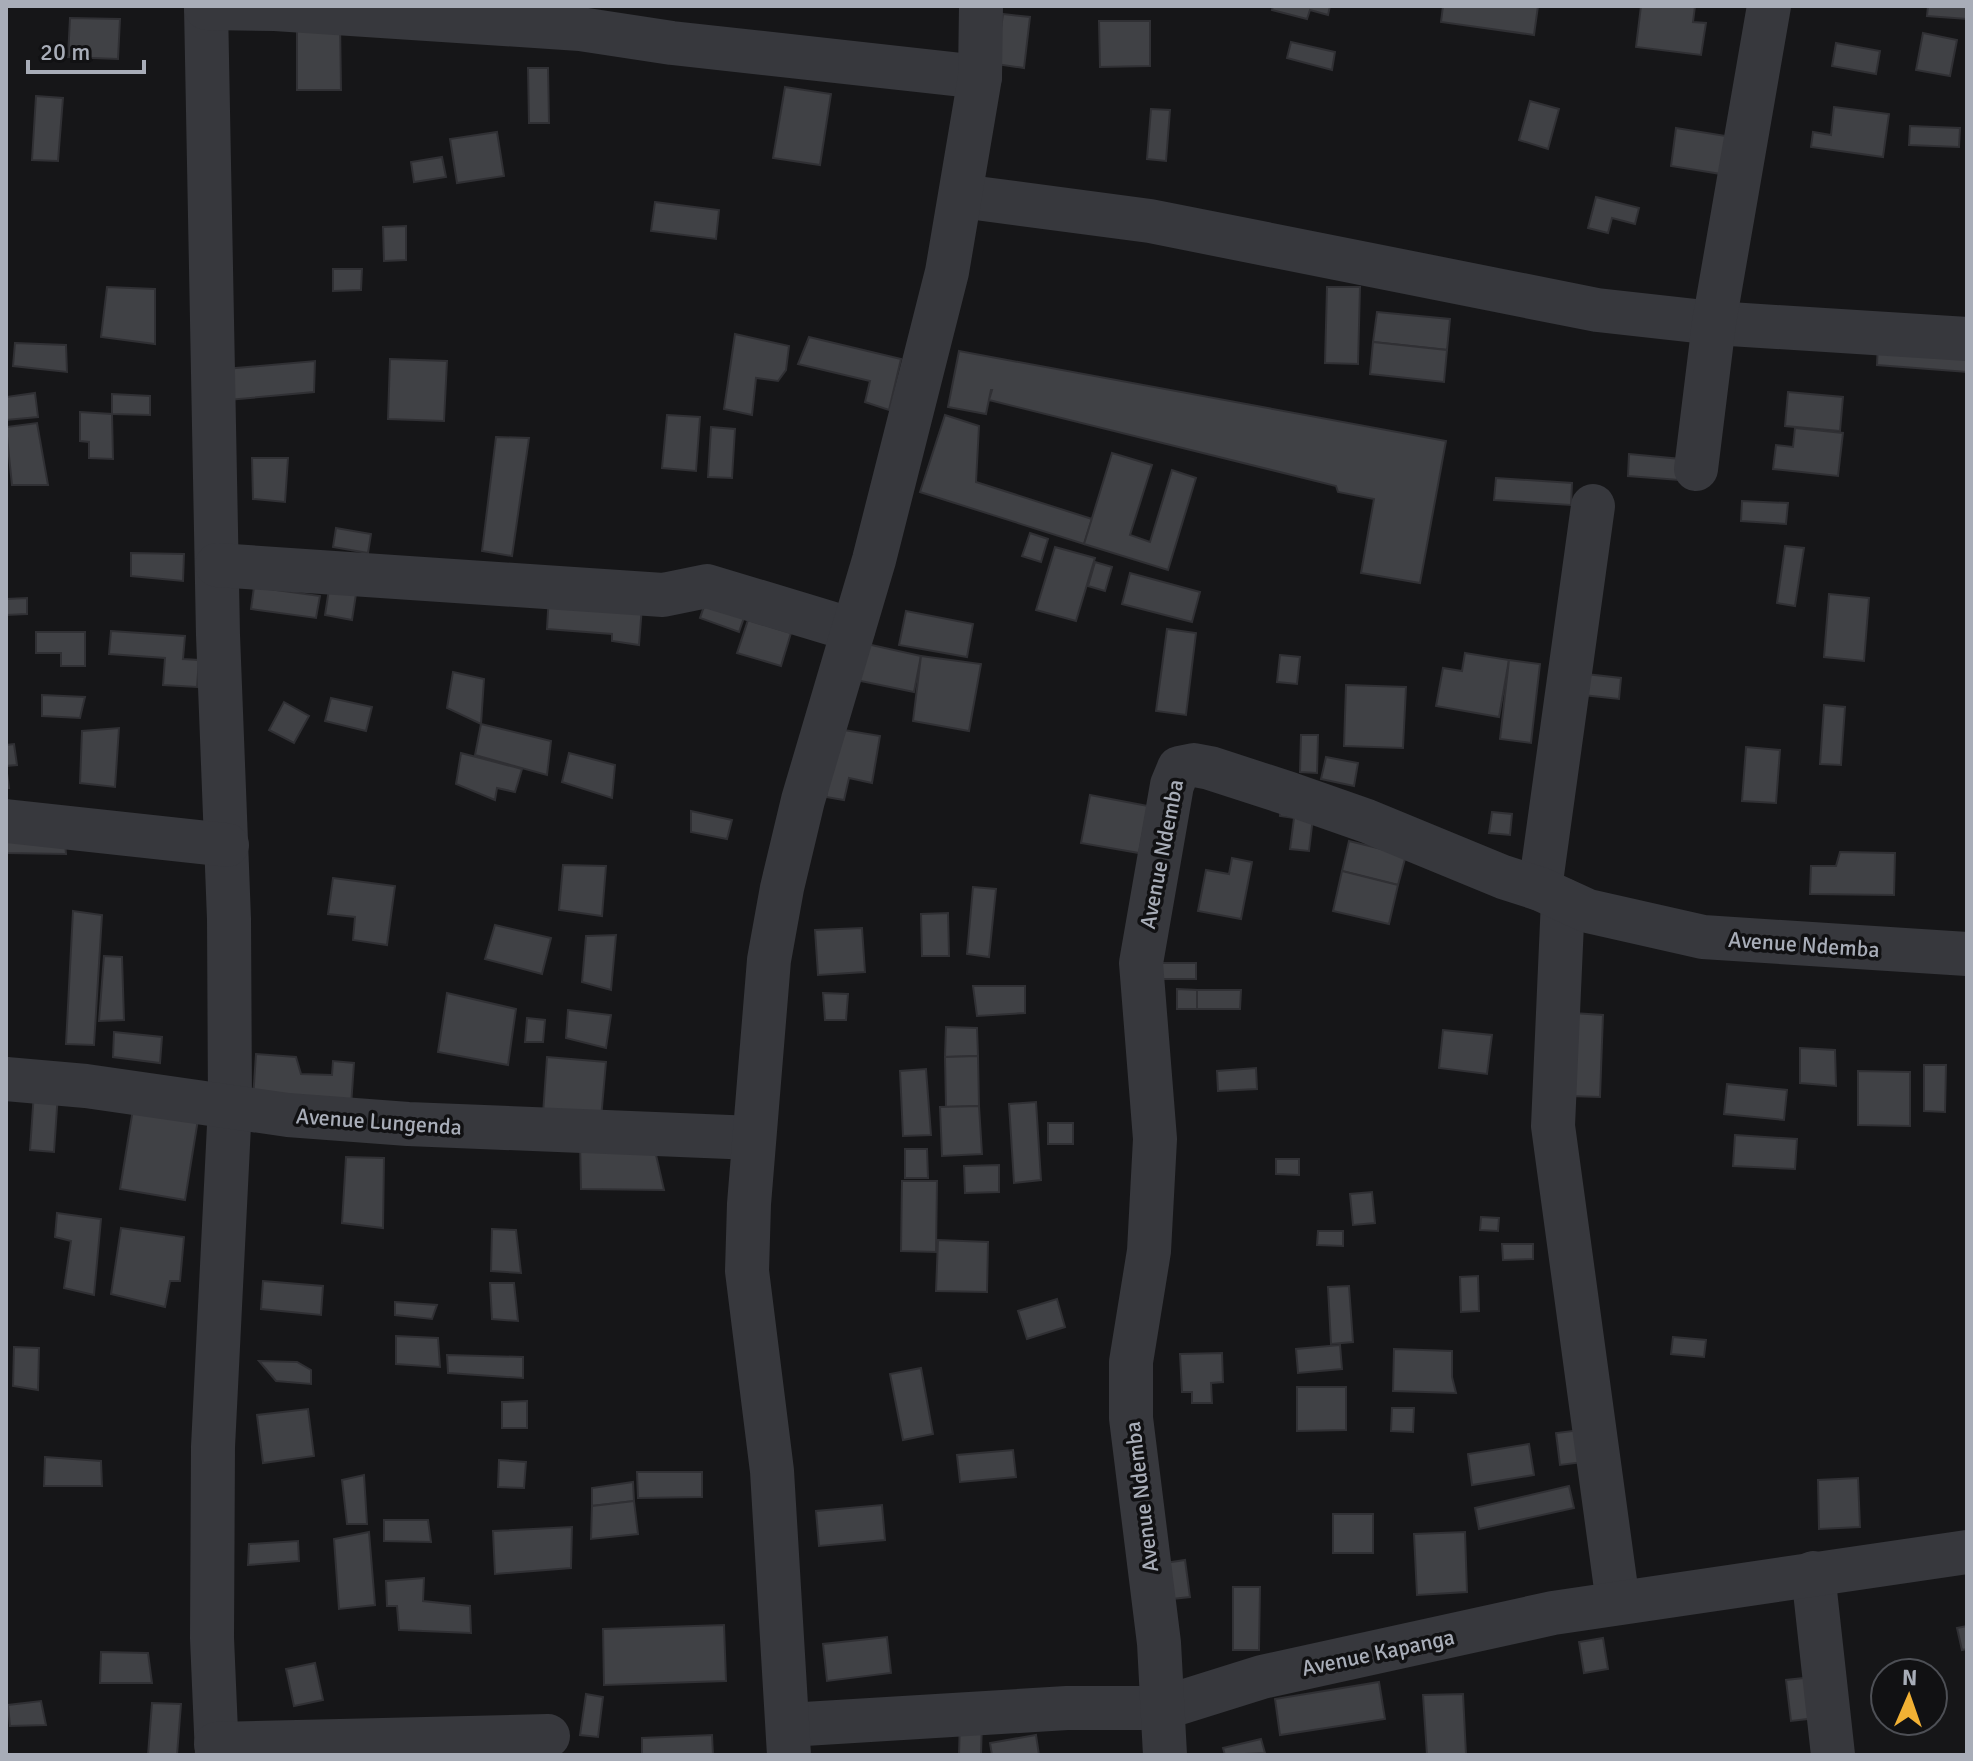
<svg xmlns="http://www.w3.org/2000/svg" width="1973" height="1761" font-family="Signika,sans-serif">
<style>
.building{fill:#404145;stroke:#303034;stroke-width:2}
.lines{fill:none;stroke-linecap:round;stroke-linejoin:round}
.street{stroke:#37383d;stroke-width:44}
.labels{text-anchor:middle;stroke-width:7;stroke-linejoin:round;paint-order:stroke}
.street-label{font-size:22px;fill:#a8adb8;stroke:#111113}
</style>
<rect width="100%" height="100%" fill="#161618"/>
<g class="building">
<polygon points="1273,6 1330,6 1328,15 1310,10 1307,19 1272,10"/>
<polygon points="1443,6 1538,6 1534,35 1441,22"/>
<polygon points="1641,6 1695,6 1693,22 1706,23 1701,55 1636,47"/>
<polygon points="1928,6 1967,6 1967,19 1927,16"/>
<polygon points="1003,14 1030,17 1024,68 996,64"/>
<polygon points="70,18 120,19 118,59 68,57"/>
<polygon points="1099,21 1150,21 1150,66 1100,67"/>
<polygon points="297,23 340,23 341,90 297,90"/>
<polygon points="1923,33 1957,40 1950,76 1916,70"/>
<polygon points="1291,42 1335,52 1332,70 1287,58"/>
<polygon points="1836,43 1880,51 1876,74 1832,66"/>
<polygon points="528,68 548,68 549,123 529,123"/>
<polygon points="785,87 831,94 820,165 773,158"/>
<polygon points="36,96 63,98 58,161 32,160"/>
<polygon points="1530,101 1559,109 1548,149 1519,140"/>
<polygon points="1834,107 1889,114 1883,157 1811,147 1813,132 1831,135"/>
<polygon points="1151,109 1170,110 1166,161 1147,159"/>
<polygon points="1910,126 1960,128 1959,147 1909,145"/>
<polygon points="1676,128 1726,136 1721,174 1671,166"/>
<polygon points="497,132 504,176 457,183 450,139"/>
<polygon points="442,157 446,177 414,182 411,162"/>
<polygon points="1596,197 1639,208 1635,224 1612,218 1608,233 1588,228"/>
<polygon points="655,202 719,210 716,239 651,231"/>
<polygon points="406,226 406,260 384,261 383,227"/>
<polygon points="333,269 362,269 361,290 333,291"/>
<polygon points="107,287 155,289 155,344 101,337"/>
<polygon points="1327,287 1360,287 1358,364 1325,363"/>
<polygon points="1377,312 1450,319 1447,350 1373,342"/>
<polygon points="735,334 789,346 786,370 778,381 756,378 752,415 724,409"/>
<polygon points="809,337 901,359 889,410 865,402 870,381 798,364"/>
<polygon points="1373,342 1447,350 1444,382 1370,374"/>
<polygon points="15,343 66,345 67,372 13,366"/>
<polygon points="1878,343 1967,349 1967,372 1877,365"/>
<polygon points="959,351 1446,441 1420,583 1361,573 1374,499 1338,492 1336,486 989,400 992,390 991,390 986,414 948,407"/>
<polygon points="390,359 447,361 444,421 388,419"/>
<polygon points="315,361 314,392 228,400 225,369"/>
<polygon points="1788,392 1843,397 1840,431 1785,426"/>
<polygon points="35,393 38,417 6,420 6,397"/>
<polygon points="112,394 150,396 150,415 112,414"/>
<polygon points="80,412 112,414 113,459 89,458 89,442 80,441"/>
<polygon points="667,415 700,417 696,471 662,468"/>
<polygon points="945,415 979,426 976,482 1092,519 1084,544 920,492"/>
<polygon points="37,423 48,485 12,485 6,427"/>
<polygon points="711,427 735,429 732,478 708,477"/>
<polygon points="1795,428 1843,433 1838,476 1773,469 1776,445 1793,447"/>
<polygon points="496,437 529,438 512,556 482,551"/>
<polygon points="1112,453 1152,465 1130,535 1150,542 1172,470 1196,478 1168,570 1084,544"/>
<polygon points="1629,454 1681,459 1679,480 1628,476"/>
<polygon points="252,458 288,458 285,502 253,499"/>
<polygon points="1496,478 1572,483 1571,505 1494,500"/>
<polygon points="1742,501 1788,503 1786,524 1741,521"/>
<polygon points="336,528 371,534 368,553 333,547"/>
<polygon points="1030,533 1048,539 1041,562 1022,556"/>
<polygon points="1785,546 1804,548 1795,606 1777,603"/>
<polygon points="1055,547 1095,558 1076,621 1036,610"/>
<polygon points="131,553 184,554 183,581 131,576"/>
<polygon points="1095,562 1112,567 1105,591 1088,586"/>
<polygon points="1130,573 1200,592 1192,622 1122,604"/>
<polygon points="254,587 320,596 316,618 251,609"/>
<polygon points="329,589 356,594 352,620 325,615"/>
<polygon points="549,594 642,606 639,645 612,641 612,634 547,629"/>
<polygon points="1829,594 1869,598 1864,661 1824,657"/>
<polygon points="708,595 747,609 739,632 700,618"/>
<polygon points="27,598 27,614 6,615 6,599"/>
<polygon points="906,611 973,624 967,657 899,645"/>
<polygon points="748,620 791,633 781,666 737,653"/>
<polygon points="1167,629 1196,633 1186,715 1156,711"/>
<polygon points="111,631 185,636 183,659 199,660 197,687 163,685 165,658 109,654"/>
<polygon points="36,632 85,632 85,666 61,666 61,653 36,653"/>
<polygon points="858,642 921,656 914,692 851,679"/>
<polygon points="1465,653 1509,660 1499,717 1436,706 1443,668 1462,671"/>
<polygon points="1280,655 1300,657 1297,684 1277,682"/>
<polygon points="921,656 981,664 969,731 913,721"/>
<polygon points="1509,660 1540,664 1531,743 1500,739"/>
<polygon points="453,672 484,679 481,724 447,708"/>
<polygon points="1577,673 1621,678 1619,699 1574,694"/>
<polygon points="1346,685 1406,687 1403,748 1344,746"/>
<polygon points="42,695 85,697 80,718 42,716"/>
<polygon points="331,698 372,707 366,731 325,721"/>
<polygon points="284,702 309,716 294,743 269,730"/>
<polygon points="1824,705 1845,707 1841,765 1820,764"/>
<polygon points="481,724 551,741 547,775 475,755"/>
<polygon points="119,728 115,787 80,783 82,731"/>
<polygon points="838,729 880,736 872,783 849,778 844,800 826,797"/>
<polygon points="1301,735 1318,735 1317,773 1300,772"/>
<polygon points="14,744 17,765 6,766 9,788 6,788 6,745"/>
<polygon points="1746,747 1780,750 1776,803 1742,801"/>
<polygon points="461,753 522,769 515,792 497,788 495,800 456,784"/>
<polygon points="569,753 615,765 612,798 562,782"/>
<polygon points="1326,757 1358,763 1354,786 1321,779"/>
<polygon points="1090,795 1148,806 1139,853 1081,843"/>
<polygon points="1281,805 1314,809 1309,851 1290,849 1294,818 1280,816"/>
<polygon points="691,811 732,820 727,839 691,832"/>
<polygon points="1492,812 1512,814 1510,835 1489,833"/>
<polygon points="64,832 66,854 6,853 6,833"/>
<polygon points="1349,841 1406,855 1398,885 1342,871"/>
<polygon points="1840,852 1895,853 1894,895 1810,894 1811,866 1836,866"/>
<polygon points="1232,858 1252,862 1241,919 1198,911 1206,870 1229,874"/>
<polygon points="563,865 606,866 602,916 559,910"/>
<polygon points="1342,871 1398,885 1389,924 1333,911"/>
<polygon points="333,878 395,886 387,945 353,940 355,917 328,914"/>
<polygon points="973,887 996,889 989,957 967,954"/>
<polygon points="73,911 102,915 94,1045 66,1044"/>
<polygon points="948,913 949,956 922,956 921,914"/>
<polygon points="495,925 551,938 542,974 485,959"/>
<polygon points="862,928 865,972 818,975 815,930"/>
<polygon points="616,935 611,990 582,982 586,936"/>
<polygon points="104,956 122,957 124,1020 99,1021"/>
<polygon points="1154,963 1196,963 1196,979 1153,979"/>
<polygon points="973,986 1025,986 1025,1013 977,1016"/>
<polygon points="1177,989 1197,990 1197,1009 1177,1009"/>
<polygon points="1197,990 1241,990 1240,1009 1197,1009"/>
<polygon points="447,993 516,1009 508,1065 438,1052"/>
<polygon points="823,993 848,994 846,1020 825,1020"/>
<polygon points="568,1010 611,1015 606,1048 566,1038"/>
<polygon points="1573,1013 1603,1015 1600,1097 1569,1096"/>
<polygon points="527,1018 545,1020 543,1042 525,1042"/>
<polygon points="946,1027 977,1028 978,1056 945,1057"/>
<polygon points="1443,1030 1492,1035 1487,1074 1439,1068"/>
<polygon points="114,1032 162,1037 160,1063 113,1057"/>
<polygon points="1800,1048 1835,1050 1836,1086 1800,1083"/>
<polygon points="256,1054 296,1057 301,1074 332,1075 333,1061 354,1063 351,1106 253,1099"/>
<polygon points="978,1056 979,1106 946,1107 945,1057"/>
<polygon points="547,1057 606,1062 601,1119 543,1114"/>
<polygon points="1924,1065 1946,1065 1945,1112 1924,1111"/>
<polygon points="1256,1068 1257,1089 1218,1091 1217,1071"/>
<polygon points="926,1069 931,1135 903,1136 900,1071"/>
<polygon points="1858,1071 1910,1072 1910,1126 1858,1125"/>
<polygon points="1727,1084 1787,1090 1784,1120 1724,1114"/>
<polygon points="34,1092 58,1093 54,1152 30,1150"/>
<polygon points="135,1097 200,1107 185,1200 120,1189"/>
<polygon points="1036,1102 1041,1180 1014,1183 1009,1104"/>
<polygon points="979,1106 982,1154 942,1156 940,1107"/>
<rect x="1048" y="1123" width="25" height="21"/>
<polygon points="1735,1135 1797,1139 1795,1169 1733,1166"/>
<polygon points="580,1141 654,1146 664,1190 581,1189"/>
<polygon points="905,1149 927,1149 928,1178 905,1178"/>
<polygon points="346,1157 384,1158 383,1228 342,1223"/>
<polygon points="1276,1159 1299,1159 1299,1175 1276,1174"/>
<polygon points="999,1165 999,1192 965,1193 964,1166"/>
<polygon points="902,1181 937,1181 936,1252 901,1251"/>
<polygon points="1372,1192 1375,1223 1353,1225 1350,1194"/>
<polygon points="57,1213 101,1219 94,1295 64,1288 71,1241 55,1237"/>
<polygon points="1481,1217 1499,1218 1498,1231 1480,1230"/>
<polygon points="121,1228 184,1237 180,1281 170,1281 165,1307 111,1294"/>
<polygon points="492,1229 516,1230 521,1273 491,1271"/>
<polygon points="1318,1231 1343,1231 1343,1246 1317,1245"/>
<polygon points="938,1240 988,1242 987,1292 936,1291"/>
<polygon points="1502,1244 1533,1244 1533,1259 1503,1260"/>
<polygon points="1478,1276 1479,1311 1461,1312 1460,1277"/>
<polygon points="263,1281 323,1286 321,1315 261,1309"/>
<polygon points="490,1283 514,1283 518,1321 492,1319"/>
<polygon points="1349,1286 1353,1342 1331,1344 1328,1287"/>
<polygon points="1057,1299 1065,1327 1027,1339 1018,1311"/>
<polygon points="395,1302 437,1305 432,1319 395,1315"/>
<polygon points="396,1336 438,1338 440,1367 396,1364"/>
<polygon points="1673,1337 1706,1340 1704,1357 1671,1354"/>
<polygon points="1340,1345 1342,1369 1298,1373 1296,1349"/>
<polygon points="14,1347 39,1348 38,1390 13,1386"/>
<polygon points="1394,1349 1452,1351 1452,1377 1456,1393 1393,1391"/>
<polygon points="1222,1353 1223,1382 1211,1383 1212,1403 1192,1403 1192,1392 1182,1392 1180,1354"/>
<polygon points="447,1355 523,1357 523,1378 448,1373"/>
<polygon points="259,1361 297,1362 311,1370 311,1384 276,1381"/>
<polygon points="921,1368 933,1434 903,1440 890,1374"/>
<polygon points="1297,1387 1346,1387 1346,1430 1297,1431"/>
<polygon points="527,1401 527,1428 502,1428 502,1402"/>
<polygon points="1392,1408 1414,1408 1413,1432 1391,1431"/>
<polygon points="308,1409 314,1456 263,1463 257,1415"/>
<polygon points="1580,1430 1584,1462 1560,1465 1556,1433"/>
<polygon points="1529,1444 1534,1475 1472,1485 1468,1454"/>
<polygon points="1013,1450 1016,1477 960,1482 957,1455"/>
<polygon points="45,1457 101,1461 102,1486 44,1486"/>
<polygon points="499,1460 526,1462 524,1488 498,1487"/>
<polygon points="637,1472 702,1472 702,1497 638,1498"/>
<polygon points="364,1475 367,1524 347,1524 342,1480"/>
<polygon points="1858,1478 1860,1527 1819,1529 1818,1480"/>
<polygon points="633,1482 634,1501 592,1506 592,1488"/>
<polygon points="1569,1486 1574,1508 1479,1529 1475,1508"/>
<polygon points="634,1501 638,1534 591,1539 592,1506"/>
<polygon points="882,1505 885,1540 819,1546 816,1511"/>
<rect x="1333" y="1514" width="40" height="39"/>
<polygon points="384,1520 428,1520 431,1542 384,1541"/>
<polygon points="572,1527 571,1568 495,1574 493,1531"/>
<polygon points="369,1532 375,1605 339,1609 334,1539"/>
<polygon points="1465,1532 1467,1592 1417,1595 1414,1534"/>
<polygon points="298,1541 299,1561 248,1565 249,1544"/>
<polygon points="1185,1560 1190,1597 1163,1600 1158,1564"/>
<polygon points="424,1578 423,1601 470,1606 471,1633 399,1630 397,1606 387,1606 386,1581"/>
<polygon points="1233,1587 1260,1587 1259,1650 1233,1650"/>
<polygon points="724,1625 726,1681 604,1685 603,1629"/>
<polygon points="1967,1626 1967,1649 1962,1650 1957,1628"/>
<polygon points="887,1637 891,1673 827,1681 823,1644"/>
<polygon points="1603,1638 1608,1669 1584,1673 1579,1642"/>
<polygon points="101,1652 148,1653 152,1683 100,1683"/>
<polygon points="315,1663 323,1700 294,1706 286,1669"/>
<polygon points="1812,1677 1816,1718 1791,1721 1786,1680"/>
<polygon points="1379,1682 1385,1719 1280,1735 1275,1699"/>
<polygon points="586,1694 603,1697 598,1737 580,1735"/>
<polygon points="1463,1694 1466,1755 1427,1755 1423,1695"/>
<polygon points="41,1701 46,1725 10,1726 8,1705"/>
<polygon points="152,1703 181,1704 177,1755 148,1755"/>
<polygon points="960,1720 982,1721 981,1755 959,1755"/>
<polygon points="712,1735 713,1755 642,1755 642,1738"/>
<polygon points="1036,1735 1039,1755 992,1755 990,1743"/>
<polygon points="1261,1739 1265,1753 1225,1755 1223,1748"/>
</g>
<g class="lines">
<g class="street">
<polyline points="206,6 218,635 229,919 230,1105 213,1447 212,1638 217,1755"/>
<polyline points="206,8 275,9 580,29 672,43 980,77"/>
<polyline points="961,196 1150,221 1597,310 1714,323 1967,339"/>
<polyline points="1696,469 1714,323 1769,6"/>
<polyline points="217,565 663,595 707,586 853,630"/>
<polyline points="6,821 227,845"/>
<polyline points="1540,889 1593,506"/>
<polyline points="1563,900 1553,1126 1618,1603"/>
<polyline points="6,1079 86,1086 288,1115 408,1124 754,1138"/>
<polyline points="1813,1573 1833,1755"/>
<polyline points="788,1725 1067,1708 1163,1708 1262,1677 1553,1613 1967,1552"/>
<polyline points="216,1744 548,1736"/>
<polyline points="789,1755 772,1471 747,1271 749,1204 769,960 782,888 803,800 874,560 947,272 980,77 981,6"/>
<polyline points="1165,1755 1159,1643 1131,1418 1131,1362 1149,1251 1155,1139 1141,963 1172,785 1179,768 1194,765 1210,768 1290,794 1367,821 1503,877 1540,889 1588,911 1703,937 1967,954"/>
</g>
</g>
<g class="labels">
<g class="street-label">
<text transform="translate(1161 854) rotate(-79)" y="8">Avenue Ndemba</text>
<text transform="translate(1804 944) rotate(4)" y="8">Avenue Ndemba</text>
<text transform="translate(379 1121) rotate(4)" y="8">Avenue Lungenda</text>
<text transform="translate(1141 1497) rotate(-97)" y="8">Avenue Ndemba</text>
<text transform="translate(1378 1652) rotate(-12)" y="8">Avenue Kapanga</text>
</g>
</g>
<rect width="1973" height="1761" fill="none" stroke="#a8adb8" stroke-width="16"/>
<g transform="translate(1909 1697) rotate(2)"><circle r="38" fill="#111113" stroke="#4d4f55" stroke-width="2"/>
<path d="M0-6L14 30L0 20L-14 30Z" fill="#f2b134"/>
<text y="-12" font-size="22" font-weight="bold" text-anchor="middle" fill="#a8adb8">N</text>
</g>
<path d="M28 60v12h116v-12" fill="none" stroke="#a8adb8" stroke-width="4"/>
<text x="40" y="60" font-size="24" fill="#a8adb8" stroke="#111113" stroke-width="6" paint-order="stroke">20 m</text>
</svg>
